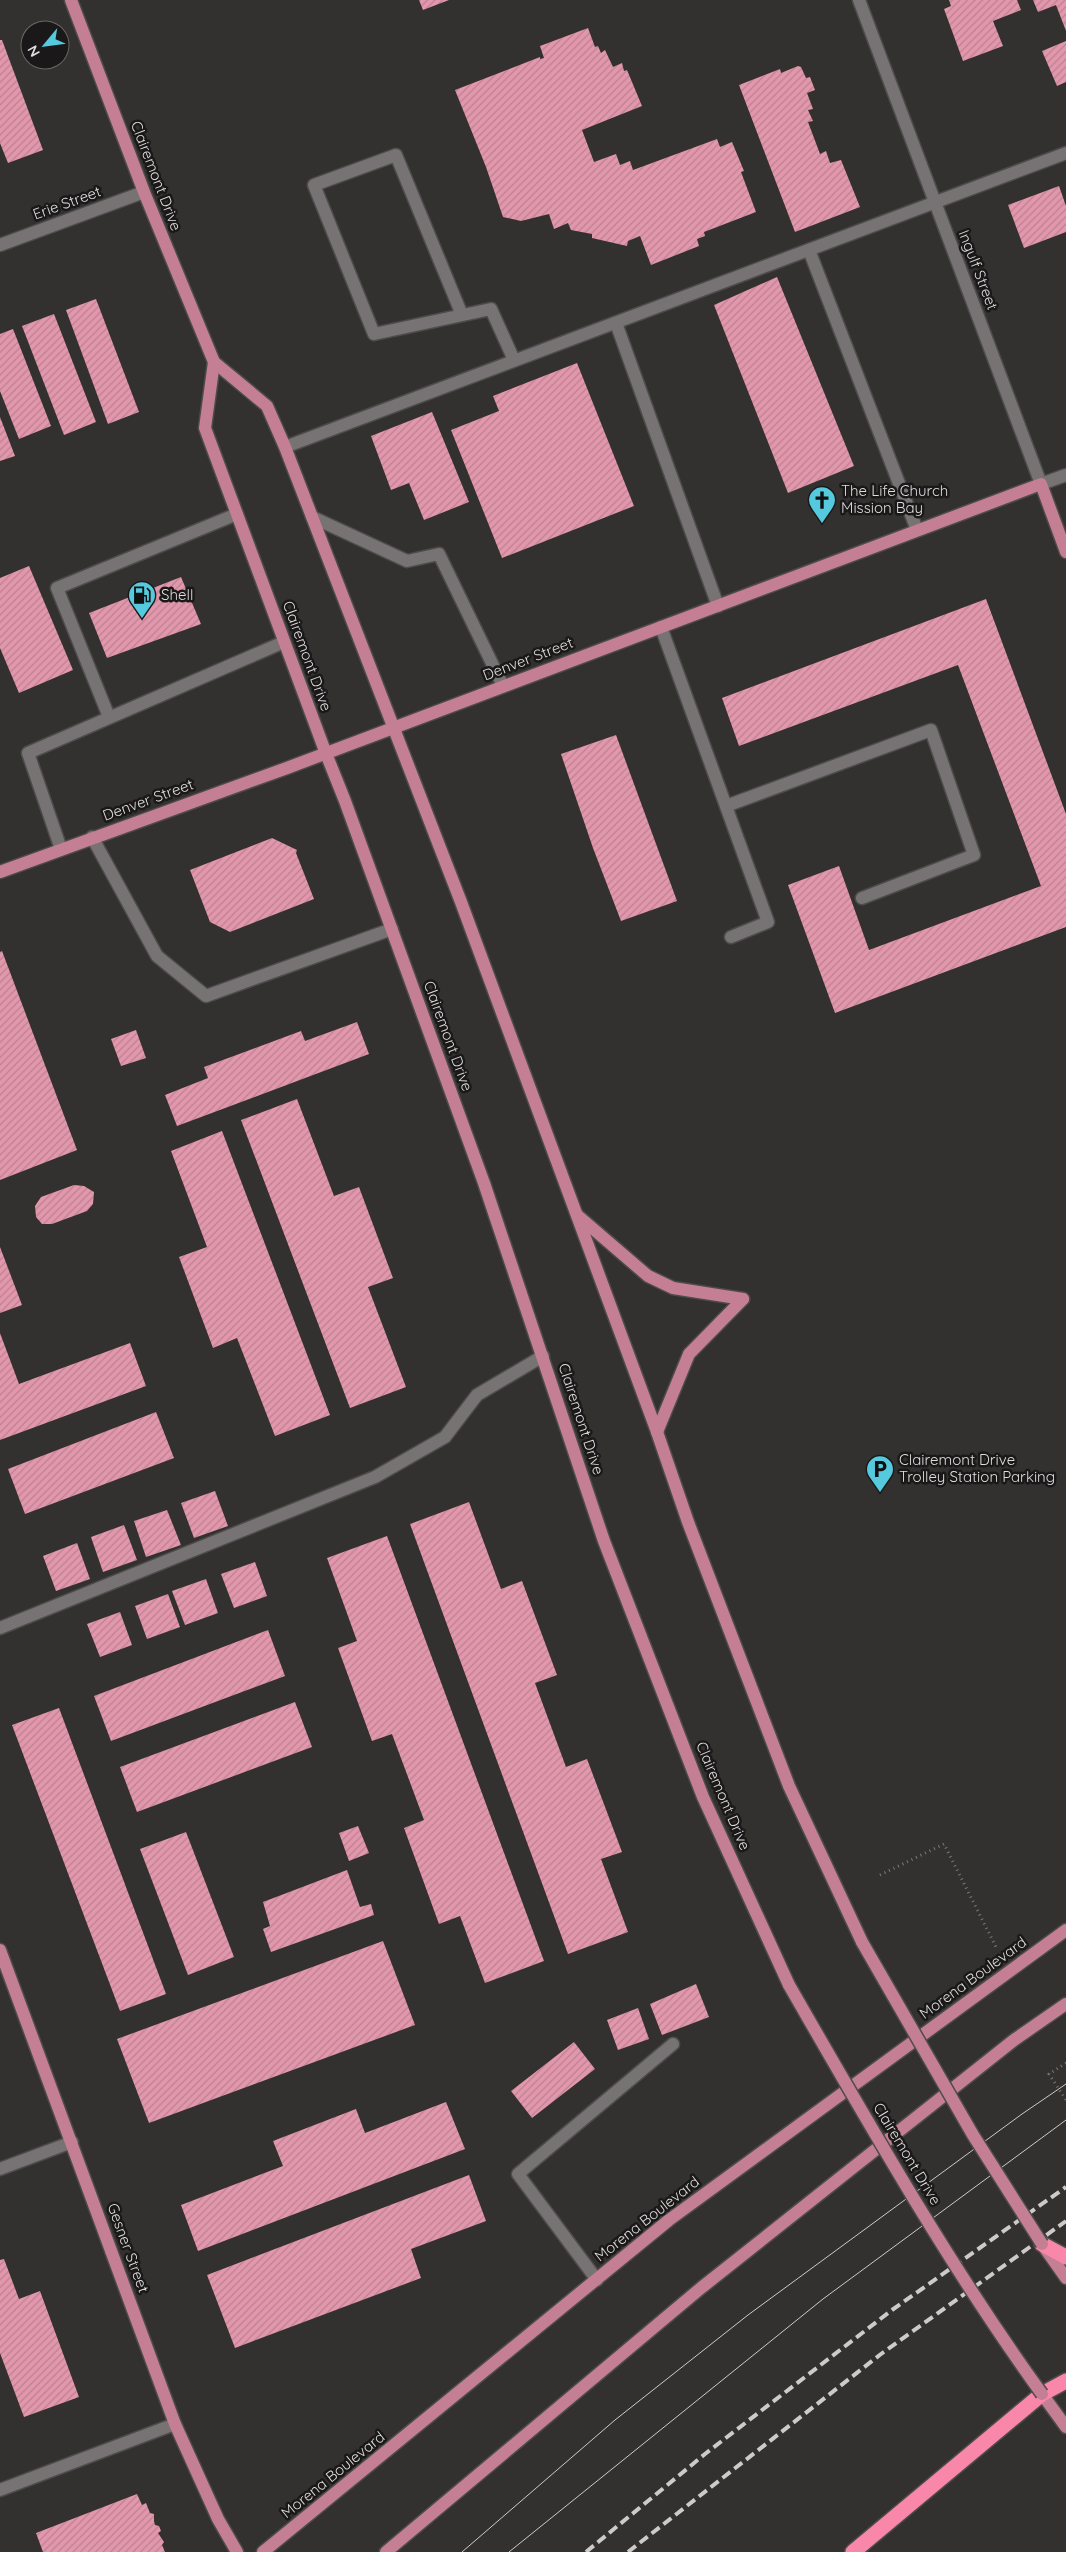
<svg xmlns="http://www.w3.org/2000/svg" width="1066" height="2552" font-family="Quicksand,sans-serif">
<style>
.building{fill:url(#building-hatch)}
.lines{fill:none;stroke-linecap:round;stroke-linejoin:round}
.minor-casing{stroke:#4e4b4b;stroke-width:15}
.major-casing{stroke:#4e4b4b;stroke-width:15}
.highway-casing{stroke:#4e4b4b;stroke-width:18}
.path{stroke:#7c7979;stroke-width:3;stroke-dasharray:1 4;stroke-linecap:butt}
.minor{stroke:#777374;stroke-width:12}
.major{stroke:#c57f94;stroke-width:12}
.highway{stroke:#f987a9;stroke-width:15}
.tram{stroke:#cdcaca;stroke-width:1}
.rail{stroke:#cdcaca;stroke-width:4;stroke-dasharray:10 5;stroke-linecap:butt}
.major-bridge-casing{stroke:#4e4b4b;stroke-width:15;stroke-linecap:butt}
.major-bridge{stroke:#c57f94;stroke-width:12}
.labels{text-anchor:middle;stroke-width:5;stroke-linejoin:round;paint-order:stroke}
.street-label{font-size:15px;fill:#dfdddd;stroke:#1a1818}
.poi-label{font-size:15px;fill:#dfdddd;stroke:#1a1818;text-anchor:start}
</style>
<defs>
<pattern id="building-hatch" width="6" height="6" patternUnits="userSpaceOnUse" patternTransform="scale(1.25)"><rect width="6" height="6" fill="#e397ac"/><path d="M-1 1l2-2M0 6l6-6M5 7l2-2" fill="none" stroke="#bb8292"/></pattern>
</defs>
<rect width="100%" height="100%" fill="#333030"/>
<g class="building">
<polygon points="419,0 449,0 423,10"/>
<polygon points="949,0 1017,0 1021,10 993,21 1003,46 963,61 944,9 951,6"/>
<polygon points="1033,0 1066,0 1066,31 1056,5 1038,12"/>
<polygon points="588,28 595,47 598,46 601,53 605,50 613,67 622,63 624,71 627,70 642,106 582,130 594,162 616,154 620,165 630,161 633,170 717,139 720,147 732,142 744,171 741,172 756,212 704,232 705,236 697,239 699,246 651,265 640,236 628,241 627,246 592,238 592,234 571,230 568,223 554,229 549,214 521,221 503,217 486,167 455,90 540,57 540,59 544,58 540,46"/>
<polygon points="0,40 2,40 43,150 8,163 0,143"/>
<polygon points="1066,41 1066,82 1057,86 1042,51"/>
<polygon points="798,66 801,67 806,78 810,77 815,90 807,93 813,109 808,110 813,121 808,122 820,154 826,151 830,163 841,160 860,207 795,232 739,85 780,69 781,73"/>
<polygon points="1059,186 1066,206 1066,232 1024,248 1008,205"/>
<polygon points="777,277 854,466 788,493 714,305"/>
<polygon points="96,299 139,412 108,424 66,310"/>
<polygon points="54,314 96,422 64,435 22,326"/>
<polygon points="13,329 51,426 19,439 0,391 0,334"/>
<polygon points="577,363 634,506 502,558 451,430 499,411 493,396"/>
<polygon points="432,412 469,502 424,520 409,483 391,490 371,436"/>
<polygon points="0,417 15,456 0,461"/>
<polygon points="29,566 73,670 19,693 0,648 0,578"/>
<polygon points="181,577 201,624 107,658 89,613"/>
<polygon points="986,599 1066,814 1066,927 835,1013 788,885 839,866 869,950 1041,886 958,665 739,746 722,698"/>
<polygon points="616,735 677,901 621,921 593,848 561,754"/>
<polygon points="272,838 297,850 296,853 314,899 230,932 210,922 190,870"/>
<polygon points="2,951 77,1150 0,1180 0,952"/>
<polygon points="357,1022 369,1054 177,1126 165,1095 208,1078 204,1067 301,1031 305,1041"/>
<polygon points="136,1030 146,1058 121,1066 111,1039"/>
<polygon points="297,1099 334,1196 359,1187 393,1278 368,1287 406,1387 350,1408 241,1120"/>
<polygon points="222,1131 330,1415 275,1436 237,1338 213,1348 179,1257 207,1247 171,1151"/>
<polygon points="74,1185 84,1186 94,1192 93,1204 87,1211 52,1224 42,1224 36,1217 35,1206 41,1197"/>
<polygon points="0,1247 22,1305 0,1313"/>
<polygon points="0,1333 19,1384 130,1343 146,1386 0,1440"/>
<polygon points="156,1412 174,1458 25,1514 8,1469"/>
<polygon points="215,1491 228,1526 194,1538 181,1503"/>
<polygon points="469,1502 501,1589 522,1581 557,1675 535,1683 566,1767 587,1759 622,1852 601,1859 628,1932 568,1954 410,1524"/>
<polygon points="167,1510 181,1545 146,1557 134,1521"/>
<polygon points="124,1525 137,1560 103,1572 91,1537"/>
<polygon points="387,1536 544,1961 485,1983 460,1916 439,1924 404,1828 424,1820 392,1734 372,1741 338,1648 357,1641 327,1558"/>
<polygon points="77,1543 90,1579 56,1591 43,1556"/>
<polygon points="255,1562 267,1596 234,1608 221,1574"/>
<polygon points="206,1579 218,1613 185,1625 172,1591"/>
<polygon points="168,1594 180,1627 147,1639 135,1606"/>
<polygon points="120,1612 132,1645 100,1657 87,1624"/>
<polygon points="268,1630 285,1676 111,1741 94,1696"/>
<polygon points="295,1702 312,1747 137,1812 120,1767"/>
<polygon points="59,1708 166,1994 120,2011 12,1725"/>
<polygon points="358,1826 369,1853 349,1861 339,1833"/>
<polygon points="186,1832 234,1957 188,1975 140,1849"/>
<polygon points="347,1870 360,1907 371,1904 374,1915 271,1952 263,1929 270,1926 263,1902"/>
<polygon points="383,1941 415,2025 149,2123 117,2039"/>
<polygon points="696,1984 709,2017 662,2035 650,2004"/>
<polygon points="638,2008 649,2039 618,2050 607,2020"/>
<polygon points="574,2042 595,2069 532,2118 511,2091"/>
<polygon points="446,2102 465,2149 198,2251 181,2205 283,2166 273,2141 356,2109 365,2133"/>
<polygon points="469,2175 486,2221 411,2249 421,2278 235,2348 207,2275"/>
<polygon points="4,2259 19,2299 40,2291 79,2397 24,2417 0,2353 0,2260"/>
<polygon points="137,2494 142,2505 146,2503 150,2513 154,2514 154,2521 155,2525 159,2526 161,2531 158,2533 164,2542 162,2545 165,2552 43,2552 36,2533"/>
</g>
<g class="lines">
<g class="minor-casing">
<g id="minor">
<polyline points="859,0 1041,484 1066,475"/>
<polyline points="0,245 144,192"/>
<polyline points="809,250 917,530"/>
<polyline points="462,315 396,155 314,185 374,334 491,309 514,360"/>
<polyline points="616,323 718,606"/>
<polyline points="285,447 1066,153"/>
<polyline points="312,517 407,561 439,554 503,686"/>
<polyline points="661,627 768,922 731,937"/>
<polyline points="109,717 57,588 237,514"/>
<polyline points="726,806 931,730 974,855 862,898"/>
<polyline points="92,837 157,956 206,996 392,929"/>
<polyline points="61,849 28,753 284,642"/>
<polyline points="0,1628 375,1477 445,1437 477,1395 543,1356"/>
<polyline points="0,2169 72,2142"/>
<polyline points="597,2280 518,2174 673,2044"/>
<polyline points="0,2490 175,2424"/>
</g>
</g>
<g class="major-casing">
<g id="major">
<polyline points="71,0 144,192 214,362 267,406 285,447 461,902 657,1432 688,1522 789,1786 862,1942"/>
<polyline points="214,362 205,428 325,751 345,801 484,1183 604,1541 703,1797 789,1985"/>
<polyline points="0,872 287,768 1041,484 1066,552"/>
<polyline points="577,1215 648,1276 673,1288 743,1299"/>
<polyline points="657,1432 689,1354 743,1299"/>
<polyline points="0,1950 175,2424 218,2519 237,2552"/>
<polyline points="1042,2244 1066,2278"/>
<polyline points="1042,2394 1066,2427"/>
<polyline points="263,2552 669,2220 1066,1930"/>
<polyline points="386,2552 701,2288 1014,2040 1066,2004"/>
</g>
</g>
<g class="highway-casing">
<g id="highway">
<polyline points="1042,2244 1066,2257"/>
<polyline points="853,2552 1042,2394 1066,2381"/>
</g>
</g>
<g class="path">
<polyline points="880,1875 944,1844 997,1949"/>
<polyline points="1066,2063 1049,2074 1066,2100"/>
</g>
<use href="#minor" class="minor"/>
<use href="#major" class="major"/>
<use href="#highway" class="highway"/>
<g class="tram">
<polyline points="462,2552 615,2420 748,2315 1022,2114 1066,2084"/>
<polyline points="509,2552 823,2299 1066,2120"/>
</g>
<g class="rail">
<polyline points="586,2552 705,2454 892,2310 1066,2187"/>
<polyline points="628,2552 881,2354 1066,2221"/>
</g>
<g class="major-bridge-casing">
<g id="major-bridge">
<polyline points="862,1942 973,2135 1042,2244"/>
<path d="M789,1985C869,2124 948,2264 1042,2394"/>
</g>
</g>
<use href="#major-bridge" class="major-bridge"/>
</g>
<defs>
<g id="church-pin" transform="scale(1.4375)"><path d="M0 17L-7.5 6A9.5 9.5 0 1 1 7.5 6Z" fill="#55cadf" stroke="#1a1818"/><path d="M-1.2-6h2.4v3.5h3.3v2.4h-3.3V6h-2.4V-.1h-3.3v-2.4h3.3Z" fill="#111"/></g>
<g id="fuel-pin" transform="scale(1.4375)"><path d="M0 17L-7.5 6A9.5 9.5 0 1 1 7.5 6Z" fill="#55cadf" stroke="#1a1818"/><path d="M-5.5-6h7V0h2V4h1.3V-2.5L3-4.5l.8-.8L6-3V5H2.5V1h-1V6h-7ZM-4.2-4.7v3.2H.2V-4.7Z" fill="#111"/></g>
<g id="parking-pin" transform="scale(1.4375)"><path d="M0 17L-7.5 6A9.5 9.5 0 1 1 7.5 6Z" fill="#55cadf" stroke="#1a1818"/><path d="M-3.5-5.5H1a3.5 3.5 0 0 1 0 7H-1V5.5H-3.5ZM-1-3.4V-.6H.8a1.4 1.4 0 0 0 0-2.8Z" fill="#111"/></g>
</defs>
<g fill-rule="evenodd">
<use href="#church-pin" x="822" y="500"/>
<use href="#fuel-pin" x="142" y="595"/>
<use href="#parking-pin" x="880" y="1469"/>
</g>
<g class="labels">
<g class="street-label">
<text transform="translate(156 176) rotate(69)" y="5">Clairemont Drive</text>
<text transform="translate(67 203) rotate(-20)" y="5">Erie Street</text>
<text transform="translate(978 270) rotate(69)" y="5">Ingulf Street</text>
<text transform="translate(307 656) rotate(70)" y="5">Clairemont Drive</text>
<text transform="translate(528 659) rotate(-21)" y="5">Denver Street</text>
<text transform="translate(148 800) rotate(-20)" y="5">Denver Street</text>
<text transform="translate(448 1036) rotate(70)" y="5">Clairemont Drive</text>
<text transform="translate(581 1419) rotate(72)" y="5">Clairemont Drive</text>
<text transform="translate(723 1796) rotate(67)" y="5">Clairemont Drive</text>
<text transform="translate(973 1978) rotate(-36)" y="5">Morena Boulevard</text>
<text transform="translate(907 2154) rotate(59)" y="5">Clairemont Drive</text>
<text transform="translate(647 2219) rotate(-38)" y="5">Morena Boulevard</text>
<text transform="translate(128 2248) rotate(70)" y="5">Gesner Street</text>
<text transform="translate(333 2475) rotate(-39)" y="5">Morena Boulevard</text>
</g>
<g class="poi-label">
<text x="841" y="496">The Life Church<tspan x="841" dy="17">Mission Bay</tspan></text>
<text x="161" y="600">Shell</text>
<text x="899" y="1465">Clairemont Drive<tspan x="899" dy="17">Trolley Station Parking</tspan></text>
</g>
</g>
<g transform="translate(45 45) rotate(241)"><circle r="24" fill="#1a1818" stroke="#696767"/>
<path d="M0-4L9 19L0 12L-9 19Z" fill="#55cadf"/>
<text y="-8" font-size="14" font-weight="bold" text-anchor="middle" fill="#dfdddd">N</text>
</g>
</svg>
